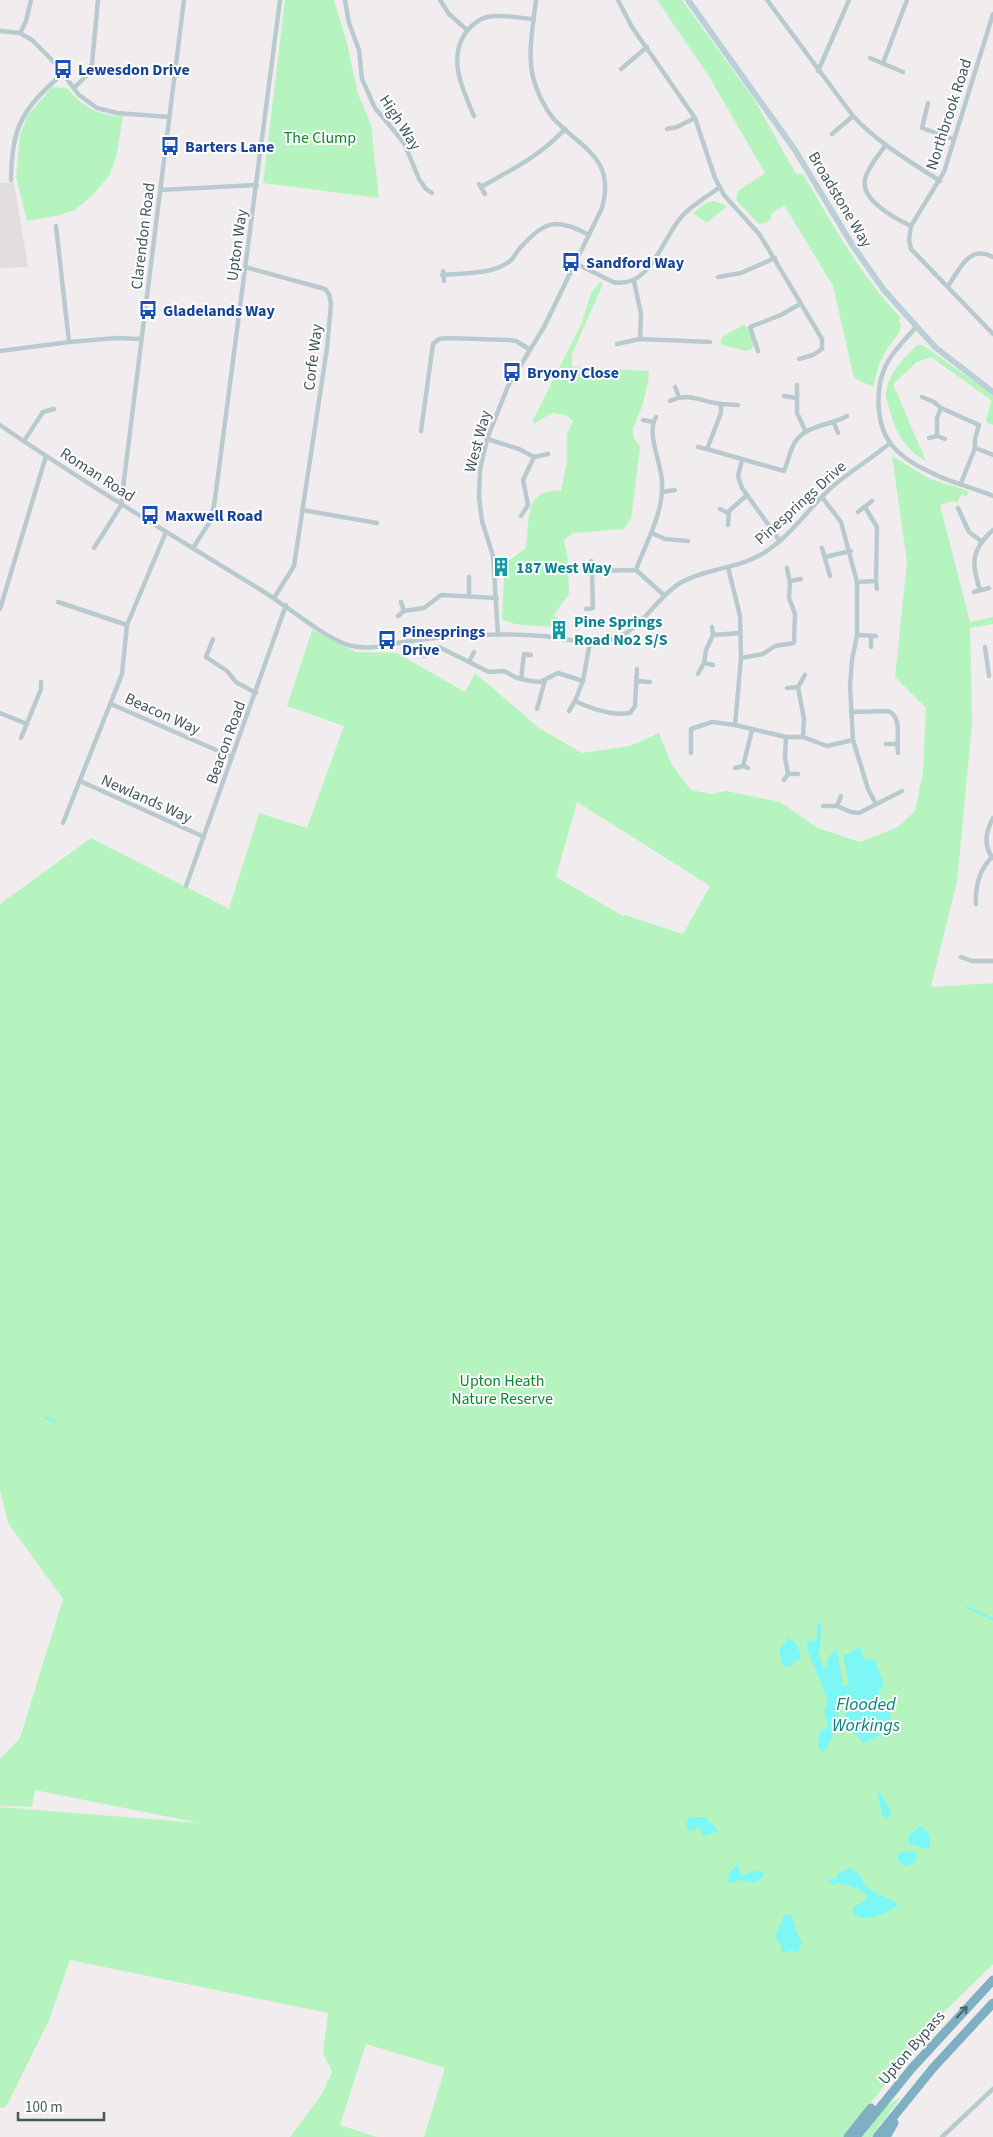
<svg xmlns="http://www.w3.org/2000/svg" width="993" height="2137" font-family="'Source Sans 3',sans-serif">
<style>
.education{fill:#e2dee0}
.green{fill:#b5f4bf;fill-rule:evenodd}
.water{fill:#7df7f5}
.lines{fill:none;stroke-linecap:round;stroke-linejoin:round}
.stream{stroke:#7df7f5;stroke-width:2}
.street{stroke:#b9cacf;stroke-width:4.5}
.secondary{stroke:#bbcfd7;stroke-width:6}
.highway{stroke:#7fafc3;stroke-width:9}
.oneway{stroke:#4c646c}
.labels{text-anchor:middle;stroke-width:4;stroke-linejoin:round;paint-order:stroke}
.transit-label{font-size:16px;font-weight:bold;fill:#164399;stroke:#fff;text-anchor:start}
.street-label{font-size:16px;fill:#43575d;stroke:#fff}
.park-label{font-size:16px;fill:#0b872d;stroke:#fff}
.culture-label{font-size:16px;font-weight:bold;fill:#0d838f;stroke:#fff;text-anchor:start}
.water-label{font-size:18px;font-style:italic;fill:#058381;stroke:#fff}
</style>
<rect width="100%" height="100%" fill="#f1edee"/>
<polygon class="education" points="14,182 28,267 0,268 0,183"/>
<g class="green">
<polygon points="285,0 334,0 347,43 358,94 371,124 379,198 263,183"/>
<path d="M657,0H682L754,99L796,174H803C832,224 861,276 901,318L899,320L901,325L899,333L887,349L879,364L873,387L854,378L833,286L784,205L771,214V219L766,223L759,224L736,200L738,191L765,173L708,75Z"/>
<path d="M52,87L67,88C84,107 97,116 123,116L116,158L109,176L91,197L74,210L61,215L27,221L16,177L20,136L27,116Z"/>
<polygon points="714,201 727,206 707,223 693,213 706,203"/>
<path d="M600,282L603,284L572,354V367L649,371L648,383L642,407L633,428L634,438L640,447L631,519L624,529L573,533L564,540L568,560L569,594L553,616L562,620L564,626L562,629C542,624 519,629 502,619L504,577L508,561L525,549C531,524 521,488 561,491L567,461V434L573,421L566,415L552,413L534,424L533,420L582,322L591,293Z"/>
<path d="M744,325C750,329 755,341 753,348L747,351L722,345L720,342L723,336Z"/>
<path d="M917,345H923L993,395V425L986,422L991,400L931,357L917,362L893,384L926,461C898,445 895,427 886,398C885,377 903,359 917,345Z"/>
<path d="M892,456L930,479L969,491L966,497L962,494L957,503L953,501L940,505L970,622L993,617V624L970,628L972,724L957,882L931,987L993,983V1964L946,2010L843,2137H424L445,2068L366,2044L340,2125L377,2137H290L322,2094L332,2072L323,2053L328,2013L70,1960L49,2020L6,2107L0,2108V1807L199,1823L35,1790L32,1807L0,1806V1759L20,1738L63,1599L8,1523L0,1490V904L91,838L229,909L259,813L307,828L344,726L287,706L312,630L356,652L397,653L465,692L475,673L539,728L582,753L630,746L659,733L672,765L691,790L712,794L726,791L780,802L818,828L860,842L898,827L915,811L923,772L926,708L895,677L907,562ZM577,802L710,886L683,934L625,915L623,916L556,877Z"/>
<polygon points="901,2097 871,2137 862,2137 887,2105"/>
</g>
<g class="water">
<path d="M817,1623L822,1626L819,1655L823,1667L825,1668L829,1657L834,1650H837L843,1686H846L849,1682L843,1656C850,1654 854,1649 861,1647L864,1660L873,1659L876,1662L884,1686L878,1693L891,1716L880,1735L864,1743L852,1732L842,1729L849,1698L845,1695L841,1696C838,1713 837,1741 822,1752L818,1748L820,1730L827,1728L828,1725L824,1712L828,1701L807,1649L808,1640L813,1642L817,1638Z"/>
<path d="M788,1638C797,1641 800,1650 801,1659L794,1661L791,1667L782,1665L779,1650Z"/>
<polygon points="877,1791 883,1797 891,1812 887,1819 883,1818"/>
<polygon points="689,1817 705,1817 719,1831 704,1836 698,1827 694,1830 688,1831 686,1824"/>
<polygon points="919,1827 922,1827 930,1835 930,1846 927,1849 909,1844 908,1836"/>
<polygon points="912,1851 917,1853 916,1862 906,1866 898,1861 897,1857 899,1853"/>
<polygon points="738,1864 740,1872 744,1875 757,1870 762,1872 764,1875 755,1883 741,1880 730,1883 728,1881 729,1873"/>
<path d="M849,1868L858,1873L866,1887L878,1894L877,1898L880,1895L898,1903L897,1906C885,1914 865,1925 853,1913V1907L865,1901L867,1895C859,1887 847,1884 836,1883L833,1885L827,1880L836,1878L838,1873Z"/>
<polygon points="788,1914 792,1916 798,1936 802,1942 798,1953 792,1950 781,1953 781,1946 775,1936 784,1916"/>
</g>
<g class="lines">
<g class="stream">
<polyline points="45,1418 56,1421"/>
<polyline points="967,1607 993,1619"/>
</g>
<g class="street">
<polyline points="345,0 349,23 359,50 362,79 375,108 396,133 405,145 419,179 426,189 432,193"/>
<polyline points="440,0 449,14 467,30"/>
<polyline points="618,0 632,27 695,118 715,178 724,195 760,235 822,339 822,349 813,355 799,359"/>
<path d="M767,0L853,116C878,143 909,161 940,181"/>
<polyline points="993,14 944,172 911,226 909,240 911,249 993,334"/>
<polyline points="0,31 20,33 32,40 53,61 79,95 97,108 117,113 169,117"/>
<polyline points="20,33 26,21 31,0"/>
<polyline points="870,58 903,72"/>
<polyline points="883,63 907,0"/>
<polyline points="621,69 647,47"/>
<polyline points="818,71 849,0"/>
<polyline points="74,88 86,76 92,64 98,0"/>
<polyline points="928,103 922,128 953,139"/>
<path d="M474,116C463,90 447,59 466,32C471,26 479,19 487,17C502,14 519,18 534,19"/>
<polyline points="667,129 677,127 695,118"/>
<polyline points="832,134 853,116"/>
<path d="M885,146C878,156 868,167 865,179C860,200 896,219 911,226"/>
<path d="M11,180C12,125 22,110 62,74"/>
<polyline points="479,184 485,194"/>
<path d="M481,187C513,169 540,156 565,129"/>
<polyline points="160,190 257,185"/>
<polyline points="56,226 69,342"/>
<path d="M575,263L613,282C651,290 662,237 683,215C694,204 708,196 720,187"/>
<polyline points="245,267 325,289 329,294 331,304 327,348 294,566 274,598"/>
<polyline points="443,271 444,281"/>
<path d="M442,275C463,273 493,275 510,261C515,257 517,250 522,246C545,220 558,218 589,235"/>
<polyline points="718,277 741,273 775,258"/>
<polyline points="634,281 641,314 640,339"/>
<path d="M948,286C960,269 969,244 993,257"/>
<path d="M916,327C906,339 894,350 887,363C875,386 875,423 891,444C900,456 915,465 928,471C948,482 972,487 993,496"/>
<polyline points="617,344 640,339 710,342"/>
<polyline points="0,351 69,342 117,338 141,339"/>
<polyline points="758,351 750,327 781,315 800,304"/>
<polyline points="797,385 797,413 806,432"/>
<polyline points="675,387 679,397"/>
<polyline points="784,396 796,398"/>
<polyline points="922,397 934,402 941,408"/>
<path d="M670,401C688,392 703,402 721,404V413L707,449L784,471C788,462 790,450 795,442C806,425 832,425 847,416"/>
<polyline points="721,404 738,405"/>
<polyline points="643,420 653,422"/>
<polyline points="834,423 838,433"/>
<path d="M0,425C85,483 173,536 261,590C287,606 322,636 348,645C367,651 385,645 404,642C423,639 441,637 460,636C488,634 516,634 543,636C564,638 588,645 609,640C642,632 653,600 680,583C706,568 737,569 762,554C791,537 808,508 833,486C851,471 872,458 890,443"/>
<polyline points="421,431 433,344 439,339 447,338 509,340 516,341 529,349"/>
<polyline points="937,436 937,418 941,408 979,425 975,439 975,448 961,483"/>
<polyline points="929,438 937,436 945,439"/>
<polyline points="487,439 519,449 534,457 548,454"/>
<polyline points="24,441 43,412 54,409"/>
<polyline points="698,447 707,449"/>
<polyline points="975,448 993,455"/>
<polyline points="742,460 738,476 742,488 780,541"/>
<polyline points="662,492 675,490"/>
<polyline points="822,497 841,522 857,582 857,635 852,660 850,686 853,740 868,789 876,804"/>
<polyline points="121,504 184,0"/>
<polyline points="958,508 969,532 981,541"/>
<polyline points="720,509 728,513"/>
<polyline points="302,510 377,523"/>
<polyline points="858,512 872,501"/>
<polyline points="521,516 528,505 523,480 534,457"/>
<polyline points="728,525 729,511 747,495"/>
<polyline points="652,533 665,539 688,541"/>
<polyline points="94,548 122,504"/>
<polyline points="193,548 211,520 215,499 280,0"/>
<polyline points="822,548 830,576"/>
<polyline points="825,557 851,551"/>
<polyline points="591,561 592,571"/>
<polyline points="728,567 740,616 741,658 735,725"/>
<path d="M636,570C646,541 664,514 662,481C661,462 646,433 656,417"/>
<polyline points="469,577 469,596"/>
<polyline points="790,581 801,579"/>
<polyline points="876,581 877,589"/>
<polyline points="857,582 876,581 877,527 865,507"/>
<path d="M980,590C971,563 971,550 993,530"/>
<polyline points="974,592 989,588"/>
<polyline points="58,602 127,625"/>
<polyline points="401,602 404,611"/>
<polyline points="0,609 46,456"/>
<polyline points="586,609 593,608 592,571 636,570 664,595"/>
<polyline points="398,616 404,611 424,608 441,595 497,598"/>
<polyline points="712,627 713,635"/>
<path d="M498,635L493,556L482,521L479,497L480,470L487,439L508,386L544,327L602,208C616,157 581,149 553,118C545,108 539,96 535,84C526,58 533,27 536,0"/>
<polyline points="857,635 876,636"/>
<polyline points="213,639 206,657 227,671 236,682 256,693"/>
<path d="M590,642L583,681L575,701C590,708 613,716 630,713L635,706L637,669"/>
<polyline points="871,647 871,636"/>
<polyline points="985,647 989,676"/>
<polyline points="424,656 428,649 439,647 489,672 504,671 517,678 531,681 540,682 558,673 583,681"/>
<polyline points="741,658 763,654 775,646 794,643 795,614 789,598 790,583 787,568"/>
<polyline points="469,662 474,652"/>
<polyline points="704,663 713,665"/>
<polyline points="698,674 704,663 706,650 713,635 740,633"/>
<polyline points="521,679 524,654 531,655"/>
<polyline points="637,681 650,682"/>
<polyline points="798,687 804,719 803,737"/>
<polyline points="787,688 798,687 805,675"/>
<polyline points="111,704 232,757"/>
<polyline points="537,709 545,680"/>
<polyline points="569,711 575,701"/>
<path d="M851,712L888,711C903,717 896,739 898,753"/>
<polyline points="0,713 27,724"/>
<polyline points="786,737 785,757 788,774"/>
<polyline points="21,738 41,689 41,682"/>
<polyline points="886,744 896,744"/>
<polyline points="691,753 691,729 712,722 735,725 786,737 803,737 827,746 853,740"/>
<polyline points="743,766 752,730"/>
<polyline points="735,768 743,766 748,768"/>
<polyline points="784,780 788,774 798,774"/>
<polyline points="80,781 204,837"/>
<polyline points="823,806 837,806 841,796"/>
<polyline points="837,806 851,812 859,813 902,791"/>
<path d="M993,818C986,831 983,846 993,858"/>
<polyline points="63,823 122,674 127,625 166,532"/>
<polyline points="186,886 286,605"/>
<path d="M976,904C975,886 979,870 992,857"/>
<polyline points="961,957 972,961 993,961"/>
<polyline points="942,2137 993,2089"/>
</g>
<polyline class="secondary" points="688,0 795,150 853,246 884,290 935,347 993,392"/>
<g class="highway">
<polyline points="848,2137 871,2108"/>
<polyline points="856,2137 912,2068 993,1980"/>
<polyline points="877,2137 933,2068 993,2003"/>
<polyline points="886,2137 894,2123"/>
</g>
</g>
<defs><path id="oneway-shaft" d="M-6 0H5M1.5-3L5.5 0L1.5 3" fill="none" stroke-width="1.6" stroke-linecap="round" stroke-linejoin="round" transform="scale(1.25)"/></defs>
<use class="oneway" href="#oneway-shaft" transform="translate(962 2012) rotate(-47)"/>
<defs>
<g id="bus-bare" transform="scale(1.5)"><path d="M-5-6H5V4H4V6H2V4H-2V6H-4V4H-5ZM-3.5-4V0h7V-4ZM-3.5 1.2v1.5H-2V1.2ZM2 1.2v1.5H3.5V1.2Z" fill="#1a4fb4" stroke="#fff" stroke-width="2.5" paint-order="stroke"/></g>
<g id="building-bare" transform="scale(1.5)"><path d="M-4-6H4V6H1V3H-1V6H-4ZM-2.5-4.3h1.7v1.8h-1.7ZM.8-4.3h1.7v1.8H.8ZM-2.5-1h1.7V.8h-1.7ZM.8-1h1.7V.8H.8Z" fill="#0f9aa8" stroke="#fff" stroke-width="2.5" paint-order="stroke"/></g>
</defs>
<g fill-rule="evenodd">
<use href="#bus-bare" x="63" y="69"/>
<use href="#bus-bare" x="170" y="146"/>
<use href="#bus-bare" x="571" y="262"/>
<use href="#bus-bare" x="148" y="310"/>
<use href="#bus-bare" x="512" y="372"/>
<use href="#bus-bare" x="150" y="515"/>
<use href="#building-bare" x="501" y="567"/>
<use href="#building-bare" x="559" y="630"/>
<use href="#bus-bare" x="387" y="640"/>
</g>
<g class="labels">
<g class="transit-label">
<text x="78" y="75">Lewesdon Drive</text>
<text x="185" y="152">Barters Lane</text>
<text x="586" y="268">Sandford Way</text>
<text x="163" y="316">Gladelands Way</text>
<text x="527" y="378">Bryony Close</text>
<text x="165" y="521">Maxwell Road</text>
<text x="402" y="637">Pinesprings<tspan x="402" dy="18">Drive</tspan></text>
</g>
<g class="street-label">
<text transform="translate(948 114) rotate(-72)" y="6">Northbrook Road</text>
<text transform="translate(401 122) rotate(57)" y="6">High Way</text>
<text transform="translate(841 199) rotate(59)" y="6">Broadstone Way</text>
<text transform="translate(142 236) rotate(-83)" y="6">Clarendon Road</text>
<text transform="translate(236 245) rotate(-82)" y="6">Upton Way</text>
<text transform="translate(312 357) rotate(-83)" y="6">Corfe Way</text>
<text transform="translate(477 441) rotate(-75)" y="6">West Way</text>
<text transform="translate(98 474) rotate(33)" y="6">Roman Road</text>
<text transform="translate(800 502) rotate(-42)" y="6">Pinesprings Drive</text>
<text transform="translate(163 713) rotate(24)" y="6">Beacon Way</text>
<text transform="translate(225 742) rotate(-70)" y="6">Beacon Road</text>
<text transform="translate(147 798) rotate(24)" y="6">Newlands Way</text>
<text transform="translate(911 2047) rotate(-49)" y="6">Upton Bypass</text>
</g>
<g class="park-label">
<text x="320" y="143">The Clump</text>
<text x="502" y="1386">Upton Heath<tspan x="502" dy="18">Nature Reserve</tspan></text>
</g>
<g class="culture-label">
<text x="516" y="573">187 West Way</text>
<text x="574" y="627">Pine Springs<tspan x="574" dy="18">Road No2 S/S</tspan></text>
</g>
<g class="water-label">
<text x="866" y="1710">Flooded<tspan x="866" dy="21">Workings</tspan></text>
</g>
</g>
<path d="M18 2112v8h86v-8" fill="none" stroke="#43575d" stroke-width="2.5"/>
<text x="25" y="2112" font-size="15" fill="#43575d" stroke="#ffffff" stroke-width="4" paint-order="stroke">100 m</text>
</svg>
